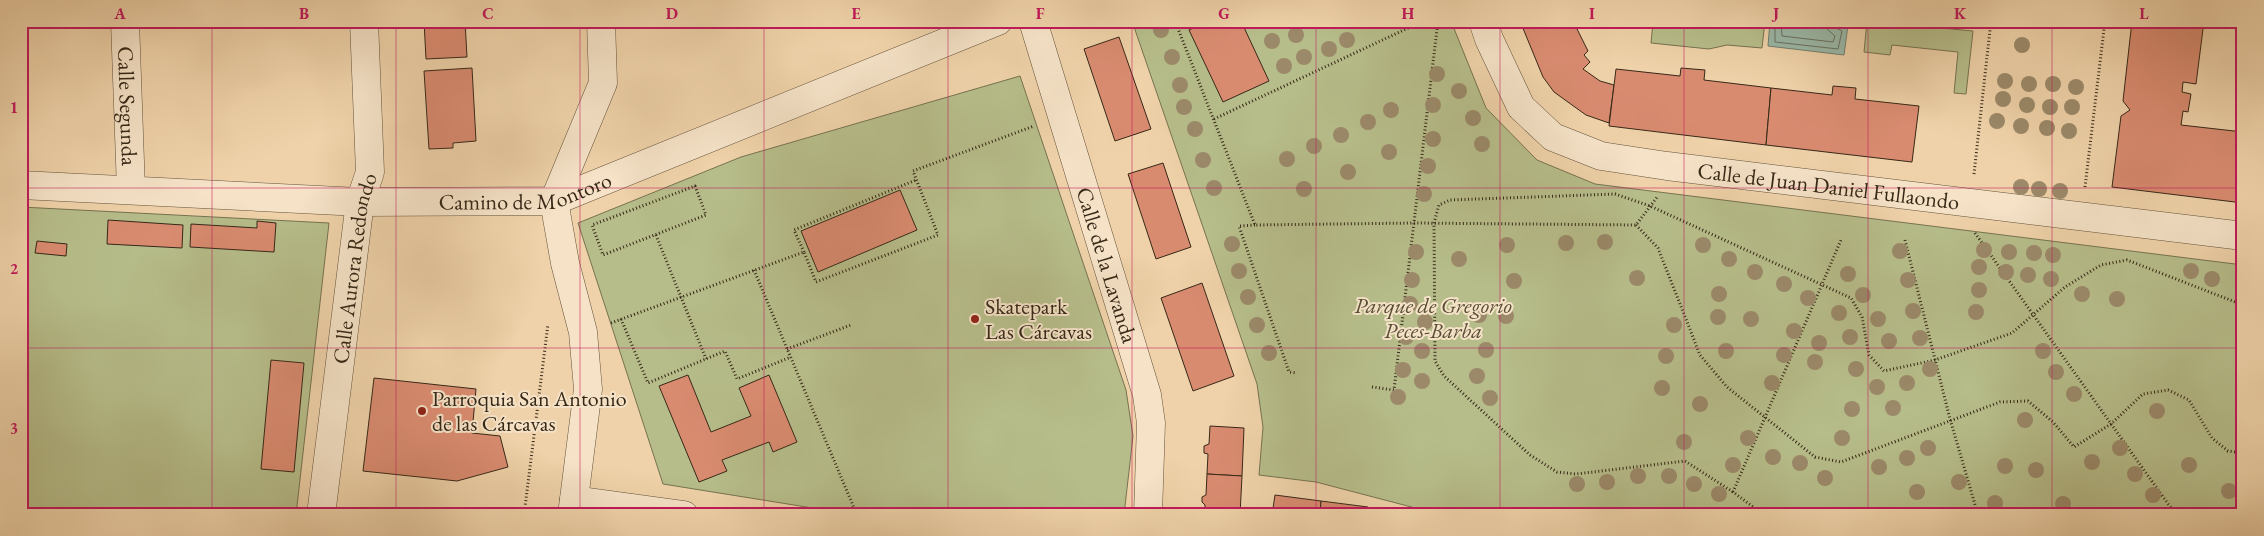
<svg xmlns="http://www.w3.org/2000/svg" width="2264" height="536" font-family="'EB Garamond',serif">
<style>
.green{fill:#b6bd8a;stroke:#767250}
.water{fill:#9ab8a8;stroke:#727e6e}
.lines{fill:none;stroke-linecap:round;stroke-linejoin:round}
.shore{stroke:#687060;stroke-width:1}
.building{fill:#d98b70;stroke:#362817}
.minor-casing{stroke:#64523c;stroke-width:29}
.path{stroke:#362817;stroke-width:3;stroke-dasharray:1 2.5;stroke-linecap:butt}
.minor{stroke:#f5e2c7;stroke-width:28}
.tree{fill:#9b8969}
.grid{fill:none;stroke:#c2185b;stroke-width:1;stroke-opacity:0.55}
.poi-dot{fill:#8f2418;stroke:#f5e2c7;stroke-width:2}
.labels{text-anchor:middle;stroke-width:4;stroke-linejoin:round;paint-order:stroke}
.street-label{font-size:22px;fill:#362817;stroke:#f5e2c7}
.park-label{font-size:22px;font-style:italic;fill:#564d34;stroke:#f5e2c7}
.poi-label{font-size:22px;fill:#362817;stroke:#f5e2c7;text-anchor:start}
.neatline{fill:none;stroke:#c2185b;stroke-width:2}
.grid-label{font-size:16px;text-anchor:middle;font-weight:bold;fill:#c2185b}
</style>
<rect width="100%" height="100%" fill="#efd2a9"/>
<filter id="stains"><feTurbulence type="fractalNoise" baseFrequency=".004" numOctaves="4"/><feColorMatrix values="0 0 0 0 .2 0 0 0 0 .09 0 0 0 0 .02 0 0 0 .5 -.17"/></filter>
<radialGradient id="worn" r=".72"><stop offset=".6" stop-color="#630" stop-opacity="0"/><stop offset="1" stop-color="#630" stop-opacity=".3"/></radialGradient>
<g class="green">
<polygon points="1132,21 1451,21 1486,108 1537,160 1595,184 2243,265 2243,515 1442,515 1316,482 1259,475 1263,427 1257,384"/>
<polygon points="1655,21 1765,21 1762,48 1727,45 1709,49 1651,43 1653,22"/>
<polygon points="1867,21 1973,31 1966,94 1954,93 1958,52 1892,45 1890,55 1864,52"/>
<polygon points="1020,76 1126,390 1133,436 1124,515 887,515 825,510 663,484 578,223 741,157"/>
<polygon points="21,207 329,223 296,515 21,515"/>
</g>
<polygon class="water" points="1770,21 1814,21 1848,25 1844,55 1768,46"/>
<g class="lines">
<g class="shore">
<polyline points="1775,21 1775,42 1838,49 1842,31 1834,27 1832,21"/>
<polyline points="1781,21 1782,36 1833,42 1835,36 1827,29 1826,21"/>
</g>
</g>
<g class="building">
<polygon points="424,21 465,21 467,57 426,59"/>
<polygon points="1207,21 1241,21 1269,81 1223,102 1189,30"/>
<polygon points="1520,21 1588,21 1588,23 1577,29 1588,51 1584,55 1590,62 1583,69 1600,81 1614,85 1609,123 1586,115 1554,92 1543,77"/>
<polygon points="2132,21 2204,21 2196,84 2183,82 2182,92 2191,94 2188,112 2183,111 2181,125 2243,132 2243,203 2112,187 2121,116 2130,110 2123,101"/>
<polygon points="1119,37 1151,129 1115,141 1084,49"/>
<polygon points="472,68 476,141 453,143 453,148 429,149 424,71"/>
<polygon points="1681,68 1705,70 1704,80 1771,88 1766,145 1609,126 1616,69 1680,76"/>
<polygon points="1833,86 1856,88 1855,99 1919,106 1912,162 1766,145 1771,88 1832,95"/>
<polygon points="1163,163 1191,247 1156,259 1128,174"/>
<polygon points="900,190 917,230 818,272 801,231"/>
<polygon points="108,220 183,225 182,248 107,244"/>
<polygon points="257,221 276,223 274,252 190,247 191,224 257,228"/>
<polygon points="37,241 67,244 66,256 35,253"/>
<polygon points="1202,283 1234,376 1193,391 1161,298"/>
<polygon points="271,360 304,363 294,472 261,469"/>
<polygon points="688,375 711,432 751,416 739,388 769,375 797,442 773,452 769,442 722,460 727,471 699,482 659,386"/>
<polygon points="374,378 476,389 472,433 500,436 508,467 457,481 363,471"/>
<polygon points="1210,426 1244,428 1242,476 1207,474 1208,454 1204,453 1204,446 1209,444"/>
<polygon points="1207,474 1242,476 1240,515 1205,515 1205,505 1202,502 1202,497 1206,495"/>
<polygon points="1275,495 1321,501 1320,515 1272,515"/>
<polygon points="1321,501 1368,507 1367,515 1320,515"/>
</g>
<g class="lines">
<g class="minor-casing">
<g id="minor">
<path id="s1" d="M125,21L131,190"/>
<path id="s2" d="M1033,21L1147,395L1151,423L1148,515"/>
<path id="s3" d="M1483,21L1489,39L1521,107L1553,137L1601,156L1667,166L2243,236"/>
<path id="s4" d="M21,185L360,202L554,201L998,21"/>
<polyline points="554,201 565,263 583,332 588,389 572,515"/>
<polyline points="554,201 603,83 601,21"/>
<polyline points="574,500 684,515"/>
<path id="s5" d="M321,515L360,202L370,172L364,21"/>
</g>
</g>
<g class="path">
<polyline points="1175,21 1255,225 1414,223 1636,225 1658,196"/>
<polyline points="1214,119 1423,21"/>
<polyline points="1974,174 1991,21"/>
<polygon points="695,186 706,215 603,255 592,225"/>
<polyline points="2085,187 2105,21"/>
<polyline points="1255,225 1239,226 1289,372 1297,373"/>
<polyline points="1636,225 1658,248 1700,355 1727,387 1815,457 1841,462 2000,402 2028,401 2053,422 2074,447 2111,424 2143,394 2168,390 2189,400 2212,438 2228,451 2243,453"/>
<polyline points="1975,233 2176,515"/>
<polyline points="656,235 706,359"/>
<polyline points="1905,240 1950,419 1978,515"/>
<polyline points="804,252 794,230 916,180"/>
<polyline points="754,270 857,515"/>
<polyline points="621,319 648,383 725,351 737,379 791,357"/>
<polyline points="611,323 804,252 816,282 938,235 913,171 1034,126"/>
<polyline points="787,349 851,325"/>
<polyline points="1372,387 1394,390 1438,21"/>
<polyline points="1733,492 1685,461 1576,474 1557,472 1530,455 1444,376 1435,361 1434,223 1439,205 1450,200 1615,194 1650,206 1851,298 1862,317 1869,355 1884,371 1935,360 2012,333 2065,287 2101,265 2127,260 2243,305"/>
<polyline points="524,515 548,324"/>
<polyline points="1764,515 1733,492 1841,240"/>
</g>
<use href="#minor" class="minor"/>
</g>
<g class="tree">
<circle cx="1161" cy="30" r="8"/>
<circle cx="1296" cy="35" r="8"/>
<circle cx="1347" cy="40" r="8"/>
<circle cx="1272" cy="41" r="8"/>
<circle cx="2022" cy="45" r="8"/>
<circle cx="1329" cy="49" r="8"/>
<circle cx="1172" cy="57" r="8"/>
<circle cx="1304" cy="57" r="8"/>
<circle cx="1284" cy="66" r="8"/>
<circle cx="1437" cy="74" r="8"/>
<circle cx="2005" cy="81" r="8"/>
<circle cx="2029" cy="84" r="8"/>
<circle cx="2053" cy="84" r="8"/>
<circle cx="1180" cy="85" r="8"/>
<circle cx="2076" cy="87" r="8"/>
<circle cx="1459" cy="91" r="8"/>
<circle cx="2003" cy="99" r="8"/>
<circle cx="1433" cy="105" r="8"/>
<circle cx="2027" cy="105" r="8"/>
<circle cx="1184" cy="107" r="8"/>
<circle cx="2050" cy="107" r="8"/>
<circle cx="2072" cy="107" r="8"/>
<circle cx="1391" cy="110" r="8"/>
<circle cx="1473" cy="118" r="8"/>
<circle cx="1997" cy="121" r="8"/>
<circle cx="1368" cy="122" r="8"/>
<circle cx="2021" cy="126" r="8"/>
<circle cx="2047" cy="128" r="8"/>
<circle cx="1195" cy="129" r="8"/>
<circle cx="2069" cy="131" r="8"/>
<circle cx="1341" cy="135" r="8"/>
<circle cx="1433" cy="139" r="8"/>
<circle cx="1482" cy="144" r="8"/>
<circle cx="1314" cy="146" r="8"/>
<circle cx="1389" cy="152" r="8"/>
<circle cx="1287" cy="159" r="8"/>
<circle cx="1203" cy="160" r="8"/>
<circle cx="1428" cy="166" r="8"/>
<circle cx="1348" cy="172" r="8"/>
<circle cx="2021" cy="187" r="8"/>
<circle cx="1214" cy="188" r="8"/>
<circle cx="1304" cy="189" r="8"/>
<circle cx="2039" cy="189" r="8"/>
<circle cx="2060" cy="191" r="8"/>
<circle cx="1424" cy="194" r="8"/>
<circle cx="1605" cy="242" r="8"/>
<circle cx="1566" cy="243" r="8"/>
<circle cx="1232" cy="244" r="8"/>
<circle cx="1507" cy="245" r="8"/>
<circle cx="1703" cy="245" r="8"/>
<circle cx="1984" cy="250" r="8"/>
<circle cx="1900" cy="251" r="8"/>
<circle cx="1416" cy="252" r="8"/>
<circle cx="2009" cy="252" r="8"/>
<circle cx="2034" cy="253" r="8"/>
<circle cx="2053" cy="255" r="8"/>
<circle cx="1459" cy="259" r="8"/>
<circle cx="1729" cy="259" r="8"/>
<circle cx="1979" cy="267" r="8"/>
<circle cx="1239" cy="271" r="8"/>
<circle cx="2191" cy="271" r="8"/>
<circle cx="1755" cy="272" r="8"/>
<circle cx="2006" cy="272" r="8"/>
<circle cx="1848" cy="274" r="8"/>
<circle cx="2028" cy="275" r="8"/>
<circle cx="1637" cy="278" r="8"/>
<circle cx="2051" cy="279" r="8"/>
<circle cx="2212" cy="279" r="8"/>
<circle cx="1412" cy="280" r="8"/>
<circle cx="1908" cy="280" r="8"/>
<circle cx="1514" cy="281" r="8"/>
<circle cx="1784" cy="284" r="8"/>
<circle cx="1979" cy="290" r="8"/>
<circle cx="1719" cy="294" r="8"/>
<circle cx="2082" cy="294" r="8"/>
<circle cx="1863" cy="295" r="8"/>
<circle cx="1248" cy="297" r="8"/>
<circle cx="1808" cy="298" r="8"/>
<circle cx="2117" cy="299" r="8"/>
<circle cx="1410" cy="304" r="8"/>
<circle cx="1913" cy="311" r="8"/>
<circle cx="1976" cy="312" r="8"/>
<circle cx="1839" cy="313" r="8"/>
<circle cx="1479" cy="315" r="8"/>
<circle cx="1506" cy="316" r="8"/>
<circle cx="1718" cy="317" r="8"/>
<circle cx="1751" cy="319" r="8"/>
<circle cx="1878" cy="319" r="8"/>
<circle cx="1425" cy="322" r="8"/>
<circle cx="1257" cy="325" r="8"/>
<circle cx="1674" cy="325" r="8"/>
<circle cx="1794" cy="331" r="8"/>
<circle cx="1406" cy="337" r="8"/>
<circle cx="1850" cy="337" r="8"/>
<circle cx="1920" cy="338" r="8"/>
<circle cx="1889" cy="341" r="8"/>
<circle cx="1819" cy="343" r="8"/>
<circle cx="1486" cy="350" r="8"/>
<circle cx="1422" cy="351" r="8"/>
<circle cx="1726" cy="351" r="8"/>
<circle cx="2043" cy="351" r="8"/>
<circle cx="1269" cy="353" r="8"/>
<circle cx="1784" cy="355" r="8"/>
<circle cx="1666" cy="356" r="8"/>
<circle cx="1815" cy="362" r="8"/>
<circle cx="1856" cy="369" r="8"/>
<circle cx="1930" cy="369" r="8"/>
<circle cx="1403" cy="370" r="8"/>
<circle cx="2056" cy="372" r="8"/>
<circle cx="1477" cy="376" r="8"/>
<circle cx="1422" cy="381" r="8"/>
<circle cx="1772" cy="383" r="8"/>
<circle cx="1907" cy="383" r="8"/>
<circle cx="1877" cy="387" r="8"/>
<circle cx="1662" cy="388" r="8"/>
<circle cx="2074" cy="394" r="8"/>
<circle cx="1398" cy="397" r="8"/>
<circle cx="1490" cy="398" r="8"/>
<circle cx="1700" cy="404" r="8"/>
<circle cx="1893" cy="408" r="8"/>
<circle cx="1852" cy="409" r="8"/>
<circle cx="2157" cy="411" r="8"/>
<circle cx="2025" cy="420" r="8"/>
<circle cx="1748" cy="438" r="8"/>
<circle cx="1842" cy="438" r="8"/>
<circle cx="1684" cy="442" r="8"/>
<circle cx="1928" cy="448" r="8"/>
<circle cx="2120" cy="448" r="8"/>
<circle cx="1773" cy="457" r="8"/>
<circle cx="1907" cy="458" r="8"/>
<circle cx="2092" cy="462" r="8"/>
<circle cx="1800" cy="463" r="8"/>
<circle cx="1733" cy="465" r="8"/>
<circle cx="2189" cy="465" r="8"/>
<circle cx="2005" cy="466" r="8"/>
<circle cx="1879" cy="467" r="8"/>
<circle cx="2036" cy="470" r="8"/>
<circle cx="2135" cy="474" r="8"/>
<circle cx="1638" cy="476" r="8"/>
<circle cx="1669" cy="476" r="8"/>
<circle cx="1825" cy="478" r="8"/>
<circle cx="1607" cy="482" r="8"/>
<circle cx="1959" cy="482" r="8"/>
<circle cx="1577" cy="484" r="8"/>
<circle cx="1694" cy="484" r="8"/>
<circle cx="2229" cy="491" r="8"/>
<circle cx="1917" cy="492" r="8"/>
<circle cx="1719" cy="494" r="8"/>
<circle cx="2153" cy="495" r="8"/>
<circle cx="1995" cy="503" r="8"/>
<circle cx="2063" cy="504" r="8"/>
</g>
<path class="grid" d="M212,21V515M396,21V515M580,21V515M764,21V515M948,21V515M1132,21V515M1316,21V515M1500,21V515M1684,21V515M1868,21V515M2052,21V515M21,188H2243M21,348H2243"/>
<g class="poi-dot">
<circle cx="975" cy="319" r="5"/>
<circle cx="422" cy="411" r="5"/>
</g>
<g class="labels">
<g class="street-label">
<text dy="8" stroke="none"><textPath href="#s1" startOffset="85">Calle Segunda</textPath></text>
<text dy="8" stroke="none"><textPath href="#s3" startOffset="419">Calle de Juan Daniel Fullaondo</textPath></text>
<text dy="8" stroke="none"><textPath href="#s4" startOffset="506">Camino de Montoro</textPath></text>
<text dy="8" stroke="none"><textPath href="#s2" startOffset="255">Calle de la Lavanda</textPath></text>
<text dy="8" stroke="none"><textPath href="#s5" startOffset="249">Calle Aurora Redondo</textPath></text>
</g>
<g class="park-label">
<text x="1433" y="313">Parque de Gregorio<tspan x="1433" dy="25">Peces-Barba</tspan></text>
</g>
<g class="poi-label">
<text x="985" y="314">Skatepark<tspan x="985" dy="25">Las Cárcavas</tspan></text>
<text x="432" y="406">Parroquia San Antonio<tspan x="432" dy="25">de las Cárcavas</tspan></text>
</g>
</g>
<rect width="2264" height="536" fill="none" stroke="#efd2a9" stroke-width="55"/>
<rect x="28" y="28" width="2208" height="480" class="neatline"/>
<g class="grid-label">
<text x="120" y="19">A</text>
<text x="304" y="19">B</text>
<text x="488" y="19">C</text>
<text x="672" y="19">D</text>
<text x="856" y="19">E</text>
<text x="1040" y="19">F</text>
<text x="1224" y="19">G</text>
<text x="1408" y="19">H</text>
<text x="1592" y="19">I</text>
<text x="1776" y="19">J</text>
<text x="1960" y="19">K</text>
<text x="2144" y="19">L</text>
<text x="14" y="113">1</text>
<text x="14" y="274">2</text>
<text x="14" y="434">3</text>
</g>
<rect width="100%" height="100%" filter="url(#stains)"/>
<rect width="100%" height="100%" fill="url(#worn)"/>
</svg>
